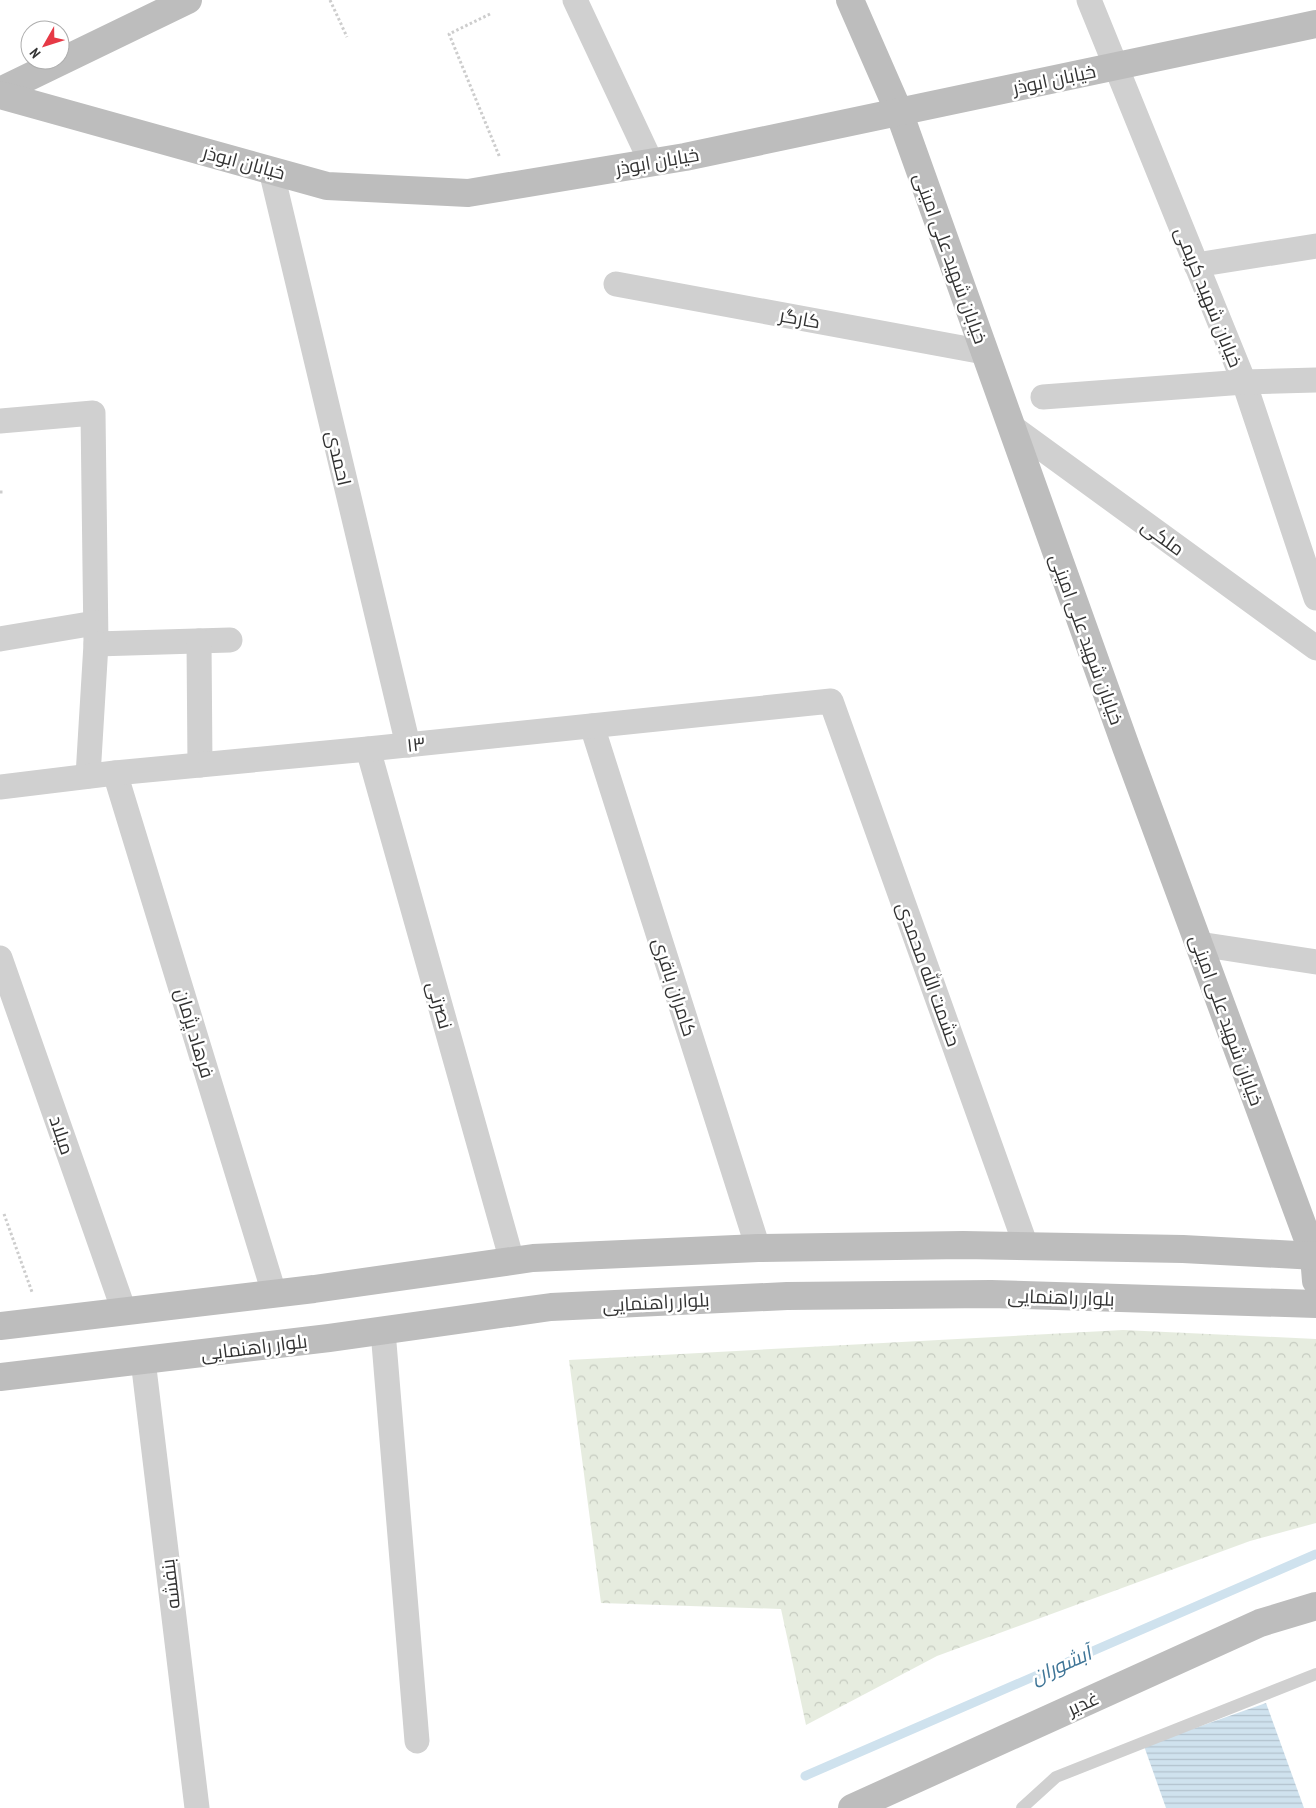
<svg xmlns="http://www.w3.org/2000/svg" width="1316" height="1808" font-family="'PT Sans Narrow',Cairo,sans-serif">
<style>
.forest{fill:url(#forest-crowns)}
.water{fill:url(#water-rules)}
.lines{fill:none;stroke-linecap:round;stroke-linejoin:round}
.stream{stroke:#cfe2ee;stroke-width:9}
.path{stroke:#cdcdcd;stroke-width:3;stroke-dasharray:2.5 2.5;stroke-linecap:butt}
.lane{stroke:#d0d0d0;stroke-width:12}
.street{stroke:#d0d0d0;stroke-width:25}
.secondary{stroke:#bdbdbd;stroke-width:28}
.labels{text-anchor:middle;stroke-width:5;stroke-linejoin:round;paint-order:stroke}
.street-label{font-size:19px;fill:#333;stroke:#fff}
.water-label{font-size:20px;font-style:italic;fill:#3f7597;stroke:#fff}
</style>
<defs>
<pattern id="forest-crowns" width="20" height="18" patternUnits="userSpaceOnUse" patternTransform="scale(1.25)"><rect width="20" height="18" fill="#e6ecdf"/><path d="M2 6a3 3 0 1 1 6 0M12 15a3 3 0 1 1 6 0" fill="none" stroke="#c6cbc0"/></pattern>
<pattern id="water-rules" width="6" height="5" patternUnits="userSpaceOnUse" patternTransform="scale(1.25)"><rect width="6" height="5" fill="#cfe2ee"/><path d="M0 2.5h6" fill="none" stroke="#b2c2cd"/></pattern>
</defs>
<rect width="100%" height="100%" fill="#fff"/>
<polygon class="forest" points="1123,1330 1316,1339 1316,1523 1250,1541 937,1656 806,1725 781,1609 601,1603 569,1360"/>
<polygon class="water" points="1266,1703 1304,1808 1166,1808 1144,1746"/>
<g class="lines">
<polyline class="stream" points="805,1776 1316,1554"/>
<g class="path">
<polyline points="330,0 347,37"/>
<polyline points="490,14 449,34 500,158"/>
<polyline points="0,492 5,492"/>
<polyline points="4,1214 32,1292"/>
</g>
<polyline class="lane" points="1022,1808 1056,1777 1316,1674"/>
<g class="street">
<polyline points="575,0 651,162"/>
<polyline points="1089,0 1244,382 1316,598"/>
<polyline points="271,170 408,745"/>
<polyline points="1196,265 1316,246"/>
<polyline points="616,284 984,352"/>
<polyline points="1043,397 1244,382 1316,380"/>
<polyline points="0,421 93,413 96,644 230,640"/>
<polyline points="1011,426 1316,648"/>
<polyline points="0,639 95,623"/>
<polyline points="199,641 200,765"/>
<polyline points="592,726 758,1248"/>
<polyline points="368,749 512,1261"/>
<polyline points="115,773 274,1293"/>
<polyline points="88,776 96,644"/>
<polyline points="0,787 115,773 368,749 831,701 1026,1246"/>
<polyline points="1199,944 1316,962"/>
<polyline points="0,958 124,1311"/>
<polyline points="383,1331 417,1741"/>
<polyline points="143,1360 197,1808"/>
</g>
<g class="secondary">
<polyline points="850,0 899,112 1126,747 1314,1256 1316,1281"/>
<polyline points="0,91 188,0"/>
<polyline points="0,95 327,186 468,193 685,157 1316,24"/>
<polyline points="0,1326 314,1289 533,1258 758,1248 963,1245 1183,1249 1316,1256"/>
<polyline points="0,1377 329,1338 551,1307 787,1296 991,1294 1316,1304"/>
<polyline points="852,1808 1260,1623 1316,1606"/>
</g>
</g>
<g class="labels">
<g class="street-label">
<text transform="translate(1054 79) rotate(-12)" y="7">خیابان ابوذر</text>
<text transform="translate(657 161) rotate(-10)" y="7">خیابان ابوذر</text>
<text transform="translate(244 162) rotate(15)" y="7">خیابان ابوذر</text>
<text transform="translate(951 258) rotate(70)" y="7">خیابان شهید علی امینی</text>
<text transform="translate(1209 297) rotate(68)" y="7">خیابان شهید کریمی</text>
<text transform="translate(800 318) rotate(10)" y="7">کارگر</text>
<text transform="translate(339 458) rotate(77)" y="7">احمدی</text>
<text transform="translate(1163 537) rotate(36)" y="7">ملکی</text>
<text transform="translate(1087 639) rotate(70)" y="7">خیابان شهید علی امینی</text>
<text transform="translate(416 744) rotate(-6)" y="7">۱۳</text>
<text transform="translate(929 974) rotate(70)" y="7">حشمت الله محمدی</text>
<text transform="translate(675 987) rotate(72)" y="7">کامران باقری</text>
<text transform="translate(440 1005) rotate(74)" y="7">نصرتی</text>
<text transform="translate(1227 1020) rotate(70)" y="7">خیابان شهید علی امینی</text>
<text transform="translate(195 1033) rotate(73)" y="7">فرهاد پژمان</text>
<text transform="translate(62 1135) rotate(71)" y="7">میلاد</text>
<text transform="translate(1061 1297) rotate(2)" y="7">بلوار راهنمایی</text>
<text transform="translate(656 1302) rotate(-3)" y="7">بلوار راهنمایی</text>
<text transform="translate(254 1347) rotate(-7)" y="7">بلوار راهنمایی</text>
<text transform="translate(170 1584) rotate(-97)" y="7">بنفشه</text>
<text transform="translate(1083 1703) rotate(-24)" y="7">غدیر</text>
</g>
<g class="water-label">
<text transform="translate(1061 1665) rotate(-24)" y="7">آبشوران</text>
</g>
</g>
<g transform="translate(45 45) rotate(231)"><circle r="24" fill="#ffffff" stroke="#adadad"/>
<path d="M0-4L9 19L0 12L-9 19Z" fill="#e63946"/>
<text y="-8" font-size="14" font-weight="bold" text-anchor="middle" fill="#333333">N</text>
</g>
</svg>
